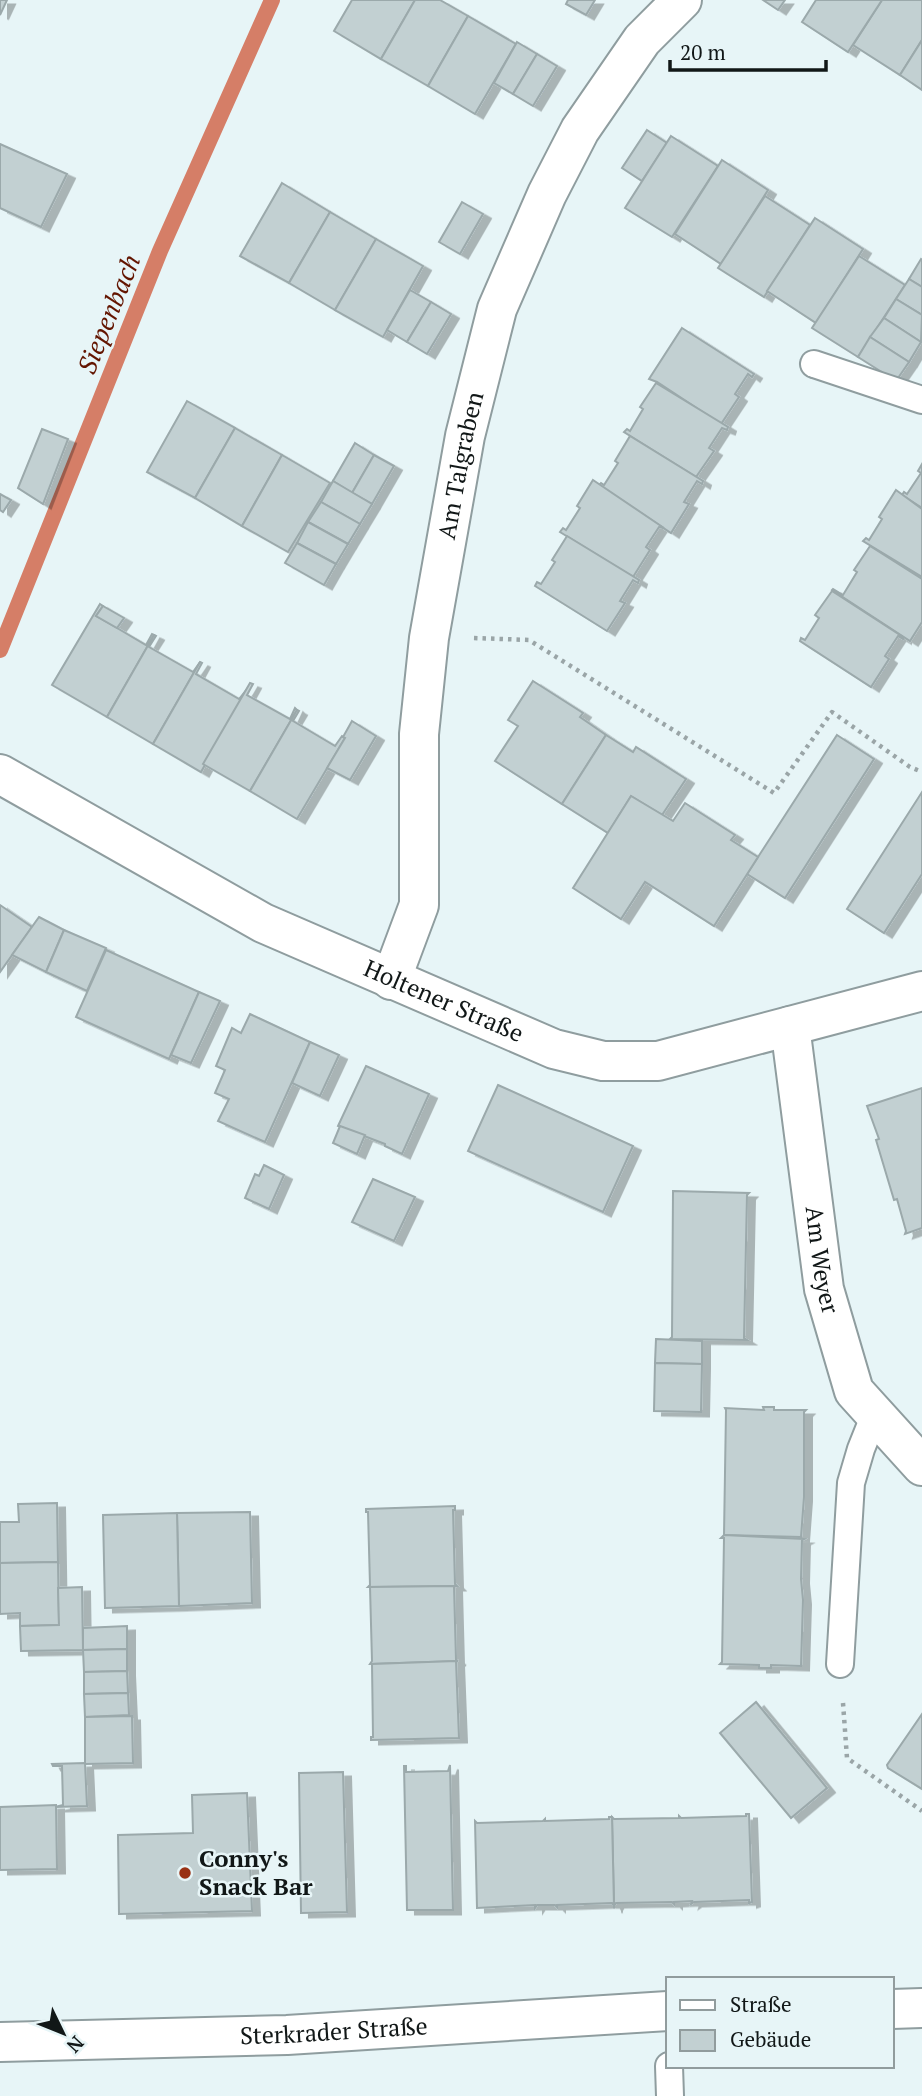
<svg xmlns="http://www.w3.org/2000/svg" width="922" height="2096" font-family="'PT Serif',serif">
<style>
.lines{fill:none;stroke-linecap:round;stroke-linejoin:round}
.stream{stroke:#d57e67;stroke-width:16}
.building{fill:#c2d0d2;stroke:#9ba9ab;stroke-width:2;filter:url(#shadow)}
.service-casing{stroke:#8f9d9f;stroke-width:30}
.minor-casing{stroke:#8f9d9f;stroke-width:42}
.path{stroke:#9aa5a7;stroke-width:4.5;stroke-dasharray:3.5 5;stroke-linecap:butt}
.service{stroke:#fff;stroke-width:26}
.minor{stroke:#fff;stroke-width:38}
.poi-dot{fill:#993114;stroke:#e7f5f7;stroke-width:2.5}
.labels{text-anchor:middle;stroke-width:5;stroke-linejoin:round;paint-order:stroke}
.street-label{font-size:24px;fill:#111717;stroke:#e7f5f7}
.poi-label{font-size:24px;font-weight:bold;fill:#111717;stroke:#e7f5f7;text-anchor:start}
.water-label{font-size:26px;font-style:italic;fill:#631500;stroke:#e7f5f7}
</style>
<defs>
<filter id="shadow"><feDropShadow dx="8" dy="4.5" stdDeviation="0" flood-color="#0004"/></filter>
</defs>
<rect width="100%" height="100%" fill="#e7f5f7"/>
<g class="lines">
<polyline class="stream" points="0,650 160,251 272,0"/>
</g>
<g class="building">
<polygon points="0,0 7,0 0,15"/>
<polygon points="352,0 415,0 381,59 334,31"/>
<polygon points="415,0 440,0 468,16 428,86 381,59"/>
<polygon points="568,0 595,0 586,15 566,4"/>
<polygon points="763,0 785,0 778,10"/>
<polygon points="882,0 922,0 922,40 900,75 853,45"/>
<polygon points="882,0 848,52 802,22 816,0"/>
<polygon points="468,16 516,44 475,114 428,86"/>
<polygon points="922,40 922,90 900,75"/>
<polygon points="517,42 537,54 513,94 494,83"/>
<polygon points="537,54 557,66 533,106 513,94"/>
<polygon points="647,130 667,143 642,181 622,168"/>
<polygon points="671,136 718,166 672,237 625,208"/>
<polygon points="0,144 67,174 41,227 0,208"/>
<polygon points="722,160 768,190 721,264 675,234"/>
<polygon points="282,183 330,212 289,283 240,256"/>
<polygon points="765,196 810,225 764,297 718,268"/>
<polygon points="462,202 483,214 460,254 439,242"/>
<polygon points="330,212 376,239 335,310 289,283"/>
<polygon points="815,218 863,249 816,323 767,291"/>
<polygon points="376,239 423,266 383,337 335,310"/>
<polygon points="859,256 905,285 858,357 812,328"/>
<polygon points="921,259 922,260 922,287 909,279"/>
<polygon points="909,279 922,287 922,315 896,299"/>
<polygon points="410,290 431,302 407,342 387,330"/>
<polygon points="896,299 922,315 921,342 884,318"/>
<polygon points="431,302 451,314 427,354 407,342"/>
<polygon points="884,318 921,342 909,362 870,337"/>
<polygon points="682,328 754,374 752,377 748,374 735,394 739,397 721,424 657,382 649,379"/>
<polygon points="870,337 909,362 896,381 858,357"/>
<polygon points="656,383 728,427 727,430 722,428 709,448 714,451 696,477 624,432 627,429 630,431 643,409 640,407"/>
<polygon points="187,401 235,428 195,498 147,472"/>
<polygon points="235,428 282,455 242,526 195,498"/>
<polygon points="42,429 68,439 43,504 18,488"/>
<polygon points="630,436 703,481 702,484 697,481 684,502 689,504 671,533 599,485 601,483 604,485 618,463 615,461"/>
<polygon points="355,443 374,455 352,493 333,481"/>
<polygon points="282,455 330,483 288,552 242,526"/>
<polygon points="374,455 394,466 372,504 352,493"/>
<polygon points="922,464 922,508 902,495 904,492 907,494 921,473 918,471"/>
<polygon points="593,480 664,528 659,527 646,547 650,550 633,577 560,532 563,528 566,530 580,508 577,506"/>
<polygon points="333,481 372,504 360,524 321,502"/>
<polygon points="896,490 922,509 922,577 863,541 866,538 869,540 882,519 879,517"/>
<polygon points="0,494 11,500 3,512 0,510"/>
<polygon points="321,502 360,524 348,544 308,522"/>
<polygon points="308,522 348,544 336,564 297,543"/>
<polygon points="567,536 639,580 638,583 633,580 620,601 625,603 607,631 535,586 537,582 541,584 555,562 552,560"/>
<polygon points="297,543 336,564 324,585 285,563"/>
<polygon points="870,546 922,579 922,622 910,641 832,590 833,589 843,595 857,572 854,570"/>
<polygon points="832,591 903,637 903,639 898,636 885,656 889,659 871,687 800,641 801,638 805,640 819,618 815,615"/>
<polygon points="100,604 103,606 96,616 117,628 146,645 152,634 154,635 107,717 52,685"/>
<polygon points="103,606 124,618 117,628 96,616"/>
<polygon points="154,635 156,636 149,647 193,672 200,662 153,744 107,717"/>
<polygon points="200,662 202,663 196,674 239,699 247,689 201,772 153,744"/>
<polygon points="533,681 583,713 580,717 606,735 562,804 495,761 518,726 508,720"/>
<polygon points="250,683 253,684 247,695 290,719 295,708 297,710 250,791 203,764"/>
<polygon points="297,710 299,711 293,721 335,746 342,736 345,738 297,819 250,791"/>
<polygon points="352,721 376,736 350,780 327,768 345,738 343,737"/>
<polygon points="606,735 633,752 636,747 686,779 662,815 631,796 608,833 562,804"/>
<polygon points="837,735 874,759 785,898 747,874"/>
<polygon points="922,792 922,874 884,933 847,909"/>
<polygon points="631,796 673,821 685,803 735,835 731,840 758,857 714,926 645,882 621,919 573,888"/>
<polygon points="0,905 32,927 0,972"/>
<polygon points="39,917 64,930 46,972 12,955"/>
<polygon points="64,930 106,948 87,991 46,972"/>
<polygon points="106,950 199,992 169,1059 76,1017"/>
<polygon points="199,992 220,1001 191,1063 171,1055"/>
<polygon points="250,1014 310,1042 265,1142 218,1121 229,1099 215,1093 225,1070 216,1066 232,1028 241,1033"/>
<polygon points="310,1042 339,1055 320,1096 292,1083"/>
<polygon points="366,1066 429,1094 402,1154 385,1146 385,1144 338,1126"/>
<polygon points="498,1085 633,1146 603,1212 468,1151"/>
<polygon points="922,1088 922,1228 905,1234 906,1231 897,1199 894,1200 876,1140 879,1139 867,1106"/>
<polygon points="340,1126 365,1135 357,1154 333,1143"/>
<polygon points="264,1165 284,1175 269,1209 245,1198 255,1174 259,1176"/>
<polygon points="373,1179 415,1197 394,1241 352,1222"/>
<polygon points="673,1191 749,1193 747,1195 744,1338 747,1340 670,1339 672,1337"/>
<polygon points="656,1339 702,1341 702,1364 655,1363"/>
<polygon points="655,1363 702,1364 701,1412 654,1411"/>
<polygon points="763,1407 774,1407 774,1410 806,1410 804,1412 804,1497 801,1537 724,1535 726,1410 725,1408 764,1410"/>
<polygon points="57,1503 58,1562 0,1563 0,1522 19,1522 18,1504"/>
<polygon points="455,1506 455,1510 453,1510 455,1584 457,1586 368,1587 370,1585 368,1512 366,1512 366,1509"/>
<polygon points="250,1512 252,1603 179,1606 177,1513"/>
<polygon points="177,1513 179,1606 105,1608 103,1515"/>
<polygon points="724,1535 804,1539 802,1540 801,1579 803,1600 801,1666 771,1665 771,1668 759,1668 759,1665 720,1664 722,1662 724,1538 721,1538"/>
<polygon points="58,1562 59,1625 20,1626 20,1613 0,1614 0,1563"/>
<polygon points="454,1586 456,1660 458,1661 370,1664 372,1661 370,1587"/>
<polygon points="82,1587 83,1650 21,1651 20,1626 59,1625 58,1588"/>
<polygon points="127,1626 127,1649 83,1650 83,1628"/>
<polygon points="127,1649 127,1671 84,1672 83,1650"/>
<polygon points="456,1661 459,1738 371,1740 371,1737 373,1737 372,1664"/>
<polygon points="127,1671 128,1693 84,1694 84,1672"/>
<polygon points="128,1693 129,1715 85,1717 84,1694"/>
<polygon points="756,1702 827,1788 791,1818 720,1733"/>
<polygon points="922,1714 922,1789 888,1768 887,1765"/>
<polygon points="132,1716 133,1763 85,1764 85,1717"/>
<polygon points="85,1763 87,1806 55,1807 63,1805 62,1766 53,1766 52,1764"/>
<polygon points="450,1765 453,1910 407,1910 404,1766 406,1766 406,1772 448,1771"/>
<polygon points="343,1772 347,1912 301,1913 299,1773"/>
<polygon points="247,1793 252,1911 119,1914 118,1835 193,1833 192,1795"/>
<polygon points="56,1805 57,1869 0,1870 0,1807"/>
<polygon points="746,1814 749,1814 752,1902 749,1903 749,1900 694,1902 691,1904 692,1901 674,1902 674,1904 672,1902 616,1903 614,1906 612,1817 614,1819 679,1818 679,1816 681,1818 746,1816"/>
<polygon points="609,1817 612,1817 614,1906 612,1903 557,1905 557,1907 555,1905 537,1905 535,1908 535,1905 477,1908 475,1821 477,1823 543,1821 545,1819 545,1821 609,1819"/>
</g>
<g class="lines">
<g class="service-casing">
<g id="service">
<polyline points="814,364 922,400"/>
<polyline points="840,1664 851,1483 861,1449 875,1414"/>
<polyline points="669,2066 670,2096"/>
</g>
</g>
<g class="minor-casing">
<g id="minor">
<path id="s1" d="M0,774L263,923L554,1049L603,1061H658L922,991"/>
<path id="s2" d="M391,980L419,905V734L429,638L465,436L497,309L547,194L580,130L642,40L682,0"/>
<path id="s3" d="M790,1026L824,1289L854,1391L922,1466"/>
<polyline points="892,2009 922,2008"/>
<path id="s4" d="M0,2042L287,2035L668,2011"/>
</g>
</g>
<g class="path">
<polyline points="474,638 529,640 774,793 832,712 910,767 922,772"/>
<polyline points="843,1703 847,1758 922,1811"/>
</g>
<use href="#service" class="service"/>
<use href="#minor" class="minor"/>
</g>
<circle class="poi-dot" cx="185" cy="1873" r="7"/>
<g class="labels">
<g class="street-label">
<text dy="8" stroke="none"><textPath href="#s2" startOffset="523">Am Talgraben</textPath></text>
<text dy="8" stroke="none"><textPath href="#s1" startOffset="499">Holtener Straße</textPath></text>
<text dy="8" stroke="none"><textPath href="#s3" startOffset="236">Am Weyer</textPath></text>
<text dy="8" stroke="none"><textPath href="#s4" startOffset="334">Sterkrader Straße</textPath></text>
</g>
<g class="poi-label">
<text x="199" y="1867">Conny's<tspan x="199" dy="28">Snack Bar</tspan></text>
</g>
<g class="water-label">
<text transform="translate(109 314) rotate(-68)" y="9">Siepenbach</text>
</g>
</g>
<rect x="666" y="1977" width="228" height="91" fill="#e7f5f7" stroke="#919c9d" stroke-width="2"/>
<rect x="680" y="2000" width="35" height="10" fill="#ffffff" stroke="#919c9d" stroke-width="2"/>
<text x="730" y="2012" font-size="21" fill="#111717">Straße</text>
<rect x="680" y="2030" width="35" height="21" fill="#c2d0d2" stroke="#919c9d" stroke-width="2"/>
<text x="730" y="2047" font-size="21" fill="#111717">Gebäude</text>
<g transform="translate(63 2033) rotate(133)" stroke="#e7f5f7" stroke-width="5" paint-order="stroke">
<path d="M0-5L12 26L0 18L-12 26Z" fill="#111717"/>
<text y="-10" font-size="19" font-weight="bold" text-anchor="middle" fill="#111717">N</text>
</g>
<path d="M670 60v10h156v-10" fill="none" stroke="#111717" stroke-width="3.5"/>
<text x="680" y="60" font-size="21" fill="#111717" stroke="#e7f5f7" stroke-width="5" paint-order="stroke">20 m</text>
</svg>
